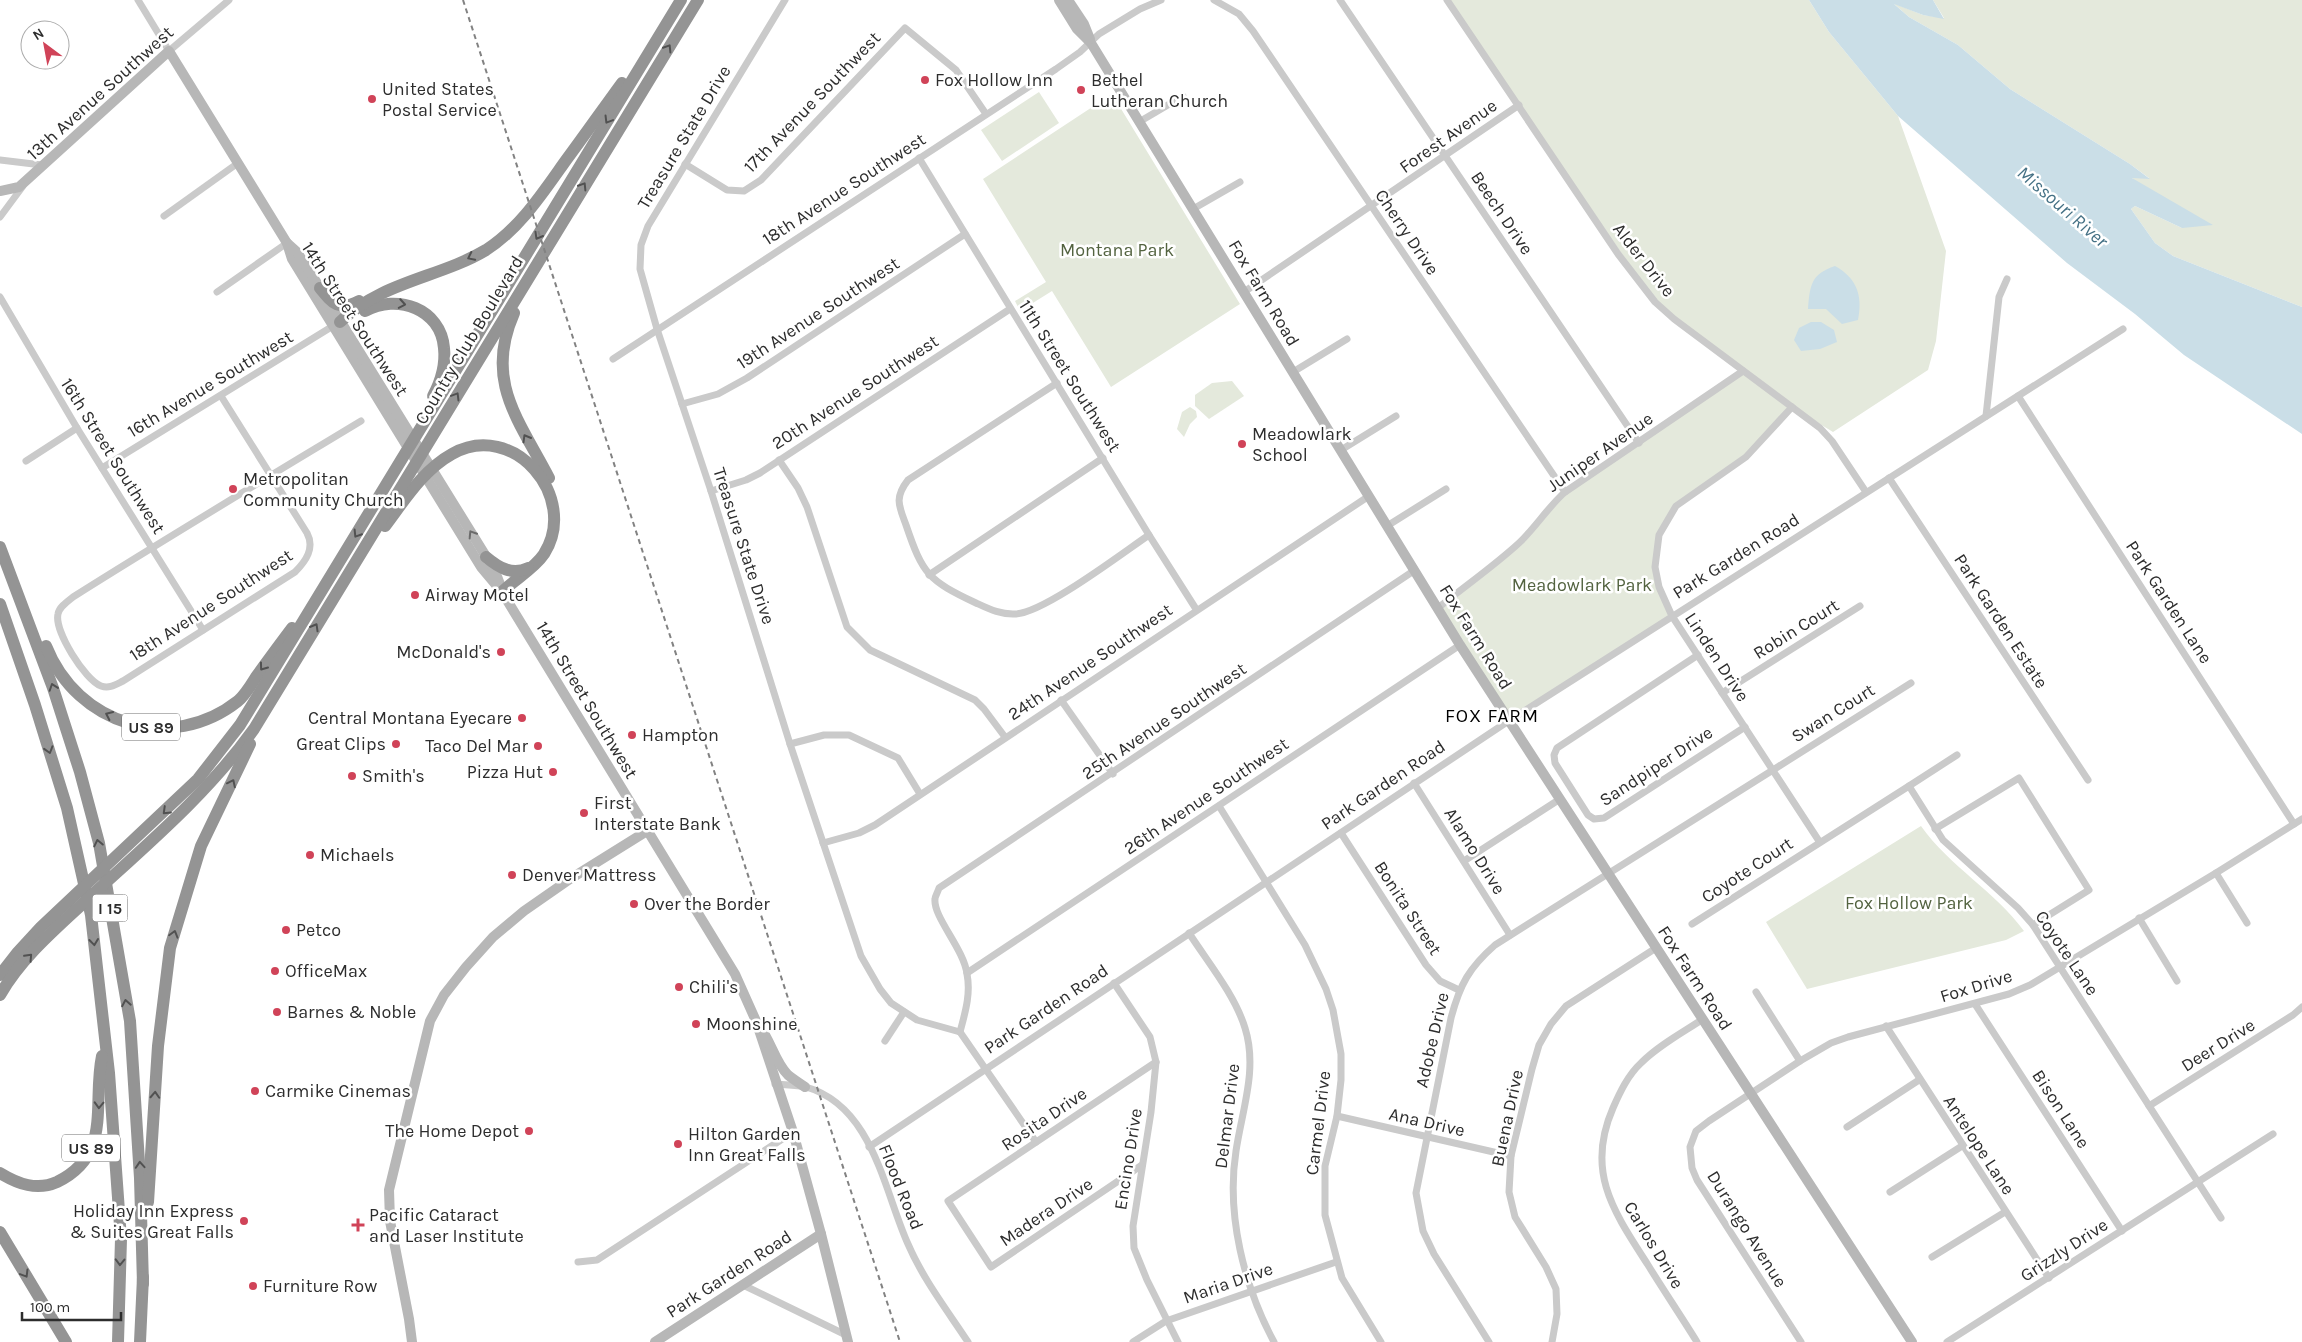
<svg xmlns="http://www.w3.org/2000/svg" width="2302" height="1342" font-family="Karla,sans-serif">
<style>
.green{fill:#e4e9dc}
.water{fill:#cadee7}
.lines{fill:none;stroke-linecap:round;stroke-linejoin:round}
.street{stroke:#cacaca;stroke-width:7}
.secondary{stroke:#b7b7b7;stroke-width:10}
.highway{stroke:#949494;stroke-width:12}
.rail{stroke:#828282;stroke-width:2;stroke-dasharray:5 4;stroke-linecap:butt}
.oneway{stroke:#515151}
.oneway2{stroke:#6b6b6b}
.poi-dot{fill:#d04358;stroke:#fff;stroke-width:2}
.labels{text-anchor:middle;stroke-width:5;stroke-linejoin:round;paint-order:stroke}
.shield{fill:#fff;stroke:#6c6c6c;stroke-width:1}
.shield-label{font-size:16px;font-weight:bold;fill:#2d2d2d}
.poi-label{font-size:18px;fill:#2d2d2d;stroke:#fff;text-anchor:start}
.street-label{font-size:18px;fill:#2d2d2d;stroke:#fff}
.park-label{font-size:18px;fill:#536340;stroke:#fff}
.water-label{font-size:19px;font-style:italic;fill:#457185;stroke:#fff}
.neighbourhood-label{font-size:19px;letter-spacing:1px;fill:#000;stroke:#fff}
</style>
<rect width="100%" height="100%" fill="#fff"/>
<g class="green">
<polygon points="1447,0 1809,0 1829,32 1898,116 1946,251 1936,341 1928,370 1833,432 1792,407 1746,457 1676,506 1659,535 1655,567 1672,616 1510,720 1438,608 1518,544 1550,505 1743,371 1655,302"/>
<polygon points="1933,0 2302,0 2302,307 2173,256 2155,243 2131,209 2135,206 2182,228 2131,177 2149,178 2130,164 2010,89 1958,45 1909,17 1893,3 1923,15 1944,18"/>
<polygon points="1039,92 1059,123 1002,161 981,130"/>
<polygon points="1112,94 1240,304 1111,387 1052,291 1020,311 1015,301 1046,282 983,179"/>
<polygon points="1232,381 1244,396 1209,419 1195,406 1195,395 1212,383"/>
<polygon points="1190,407 1196,411 1197,417 1190,424 1184,437 1177,429 1182,412"/>
<path d="M1921,826C1950,867 1995,891 2024,931L2006,940L1807,989L1766,922Z"/>
</g>
<g class="water">
<polygon points="1809,0 1933,0 1944,19 1923,15 1894,4 1909,17 1958,45 2010,89 2130,164 2150,179 2132,178 2213,225 2182,228 2135,206 2131,209 2155,243 2173,256 2302,307 2302,434 2184,355 2135,314 2067,263 1898,116 1829,32"/>
<path d="M1835,266C1857,278 1863,296 1858,320L1842,324L1826,309H1808C1810,285 1811,274 1835,266Z"/>
<polygon points="1811,322 1821,322 1834,330 1837,342 1820,349 1801,351 1794,340 1799,328"/>
</g>
<g class="lines">
<g class="street">
<polyline points="138,0 169,51 229,0"/>
<polyline points="785,0 648,226 641,245 640,269 657,329 711,491 790,744 861,956 880,989 891,1003 917,1020 960,1032 1036,1142"/>
<polyline points="1214,0 1239,14 1253,31 1565,492"/>
<polyline points="1340,0 1639,443"/>
<polyline points="1447,0 1618,254 1655,302 1674,319 1820,428 1832,441 1866,492"/>
<polyline points="1139,122 1183,96"/>
<polyline points="919,158 1149,535 1196,609"/>
<polyline points="0,160 42,165"/>
<polyline points="685,164 727,190 744,191 761,180 905,28 956,70 986,114"/>
<polyline points="1193,209 1240,182"/>
<polyline points="164,216 238,163"/>
<polyline points="0,217 23,186"/>
<polyline points="217,292 287,243"/>
<polyline points="1244,292 1519,105"/>
<polyline points="0,297 77,428 203,630"/>
<polyline points="613,359 1056,69 1080,52 1099,34 1140,9 1161,0"/>
<polyline points="1293,372 1347,339"/>
<path d="M1057,383L908,480C894,498 899,506 906,525C923,575 928,580 976,603C989,609 1001,615 1016,614C1045,612 1121,554 1149,535"/>
<path d="M221,396L307,533C315,548 306,561 295,572L123,681C115,685 109,689 101,686C85,680 54,631 58,614C59,607 68,601 73,597C168,537 265,479 361,421"/>
<polyline points="2018,396 2294,824"/>
<polyline points="682,404 718,394 747,378 965,234"/>
<polyline points="1792,407 1746,457 1676,506 1659,535 1655,567 1659,587 1672,616 1819,841"/>
<polyline points="1986,416 1999,297 2007,279"/>
<polyline points="1341,450 1396,416"/>
<polyline points="779,460 798,488 807,507 847,627 870,650 975,700 984,709 1005,737"/>
<polyline points="26,461 77,428"/>
<polyline points="102,468 333,326"/>
<polyline points="1889,478 2088,780"/>
<polyline points="711,491 746,480 760,473 1010,309"/>
<polyline points="1387,526 1446,489"/>
<polyline points="929,575 1103,458"/>
<path d="M1438,608C1465,586 1494,566 1519,543C1536,527 1548,507 1565,492L1743,371"/>
<polyline points="1698,655 1557,748 1554,755 1555,763 1588,815 1594,819 1604,818 1745,727"/>
<polyline points="1722,693 1860,606"/>
<polyline points="1061,700 1113,774"/>
<polyline points="790,744 824,735 849,735 898,758 920,794"/>
<polyline points="1414,783 1510,935"/>
<polyline points="1909,786 1957,755"/>
<polyline points="1219,806 1305,945 1326,989 1333,1010 1341,1054 1341,1080 1337,1116 1325,1166 1325,1215 1342,1278 1381,1342"/>
<polyline points="1935,829 2019,778 2089,890 2033,925"/>
<polyline points="1341,833 1426,965 1440,981 1459,990"/>
<polyline points="823,843 859,833 875,825 1369,496"/>
<polyline points="1464,861 1560,799"/>
<polyline points="2216,873 2247,923"/>
<polyline points="2139,918 2177,981"/>
<polyline points="1692,924 1909,786 1943,840 2018,908 2033,925 2221,1218"/>
<path d="M1189,933C1207,961 1235,995 1245,1028C1258,1069 1242,1110 1236,1151C1226,1215 1244,1286 1274,1342"/>
<polyline points="967,973 1460,645"/>
<polyline points="1114,983 1150,1037 1156,1062 1151,1112 1133,1226 1134,1248 1147,1280 1178,1342"/>
<polyline points="1756,992 1800,1061"/>
<polyline points="1975,1004 2122,1231"/>
<polyline points="1886,1026 2049,1278"/>
<path d="M960,1032C965,1013 971,994 967,974C964,949 933,917 935,899C935,896 938,892 939,888L1415,570"/>
<polyline points="885,1041 904,1012"/>
<path d="M775,1084C785,1085 796,1085 806,1087C873,1106 884,1191 908,1244C923,1279 947,1310 968,1342"/>
<polyline points="2149,1106 2293,1015 2302,1007"/>
<polyline points="1337,1116 1511,1156"/>
<polyline points="1847,1127 1919,1080"/>
<polyline points="869,1147 1510,720 2123,329"/>
<polyline points="1142,1165 991,1267 948,1201 1156,1062"/>
<polyline points="1890,1192 1962,1146"/>
<polyline points="1932,1257 2005,1212"/>
<polyline points="578,1262 597,1260 793,1132"/>
<polyline points="743,1285 846,1335"/>
<polyline points="1133,1342 1166,1321 1336,1262"/>
<path d="M1489,1342L1434,1254L1423,1231L1416,1193L1451,1018C1460,984 1469,968 1495,945L1911,683"/>
<polyline points="1552,1342 1557,1314 1556,1289 1546,1267 1515,1217 1509,1192 1511,1156 1532,1069 1539,1045 1551,1024 1566,1006 1656,948"/>
<path d="M1697,1342C1681,1316 1664,1291 1648,1265C1614,1212 1585,1172 1613,1108C1620,1092 1628,1075 1641,1063C1659,1045 1682,1033 1703,1019"/>
<polyline points="1801,1342 1697,1180 1692,1168 1690,1147 1696,1131 1709,1121 1800,1061 1831,1043 1848,1037 2009,994 2030,985 2216,873 2302,819"/>
<polyline points="1947,1342 2273,1134"/>
</g>
<g class="secondary">
<polyline points="1059,0 1077,29 1091,43 1460,645 1912,1342"/>
<polyline points="1068,0 1084,24 1090,39"/>
<polyline points="0,191 19,187 169,51 287,243 292,259 481,567 502,592 735,974 756,1021 793,1132 821,1234 848,1342"/>
<polyline points="287,243 297,252 315,280 495,571 501,587"/>
<path d="M760,1027C771,1041 775,1062 788,1075C793,1079 799,1083 805,1087"/>
<polyline points="412,1342 409,1319 390,1221 389,1190 430,1021 444,995 466,967 493,937 524,911 570,879 647,831"/>
<polyline points="655,1342 821,1234"/>
</g>
<g class="highway">
<path d="M320,288C333,304 339,311 359,301"/>
<path d="M365,311C397,293 441,309 444,348C446,366 441,381 433,396"/>
<path d="M514,313C484,381 519,420 549,478"/>
<path d="M340,322C382,281 439,278 486,250C519,229 542,194 564,163C584,136 603,109 622,83"/>
<path d="M385,526C404,501 423,470 452,454C513,419 580,497 544,554C534,569 515,579 502,592"/>
<polyline points="0,547 53,688 80,772 99,843 130,1021 140,1178 143,1284"/>
<path d="M486,557C498,567 512,576 528,568"/>
<polyline points="0,604 35,705 67,808 91,915 109,1073 121,1239 118,1342"/>
<path d="M46,646C77,725 171,754 238,701C245,695 251,685 256,677C268,660 280,644 292,628"/>
<polyline points="0,975 18,952 41,927 198,779 240,725 681,0"/>
<path d="M0,995C22,956 60,925 92,895C150,842 208,793 254,729L698,0"/>
<path d="M0,1173C18,1184 37,1191 57,1182C113,1155 92,1104 102,1056"/>
<polyline points="148,1202 158,1046 170,948 201,846 250,744"/>
<polyline points="0,1232 66,1342"/>
<polyline points="140,1342 143,1277"/>
</g>
<polyline class="rail" points="463,0 900,1342"/>
</g>
<defs><path id="oneway-chevron" d="M-2-3.5L2.5 0L-2 3.5" fill="none" stroke-width="1.6" stroke-linecap="round" stroke-linejoin="round" transform="scale(1.25)"/></defs>
<g class="oneway">
<use href="#oneway-chevron" transform="translate(668 48) rotate(-58)"/>
<use href="#oneway-chevron" transform="translate(608 120) rotate(121)"/>
<use href="#oneway-chevron" transform="translate(583 186) rotate(-58)"/>
<use href="#oneway-chevron" transform="translate(538 236) rotate(120)"/>
<use href="#oneway-chevron" transform="translate(471 257) rotate(154)"/>
<use href="#oneway-chevron" transform="translate(402 304) rotate(10)"/>
<use href="#oneway-chevron" transform="translate(456 396) rotate(-59)"/>
<use href="#oneway-chevron" transform="translate(526 438) rotate(-120)"/>
<use href="#oneway-chevron" transform="translate(357 534) rotate(122)"/>
<use href="#oneway-chevron" transform="translate(315 627) rotate(-60)"/>
<use href="#oneway-chevron" transform="translate(263 667) rotate(126)"/>
<use href="#oneway-chevron" transform="translate(53 687) rotate(-109)"/>
<use href="#oneway-chevron" transform="translate(109 715) rotate(-155)"/>
<use href="#oneway-chevron" transform="translate(49 750) rotate(73)"/>
<use href="#oneway-chevron" transform="translate(232 783) rotate(-64)"/>
<use href="#oneway-chevron" transform="translate(166 811) rotate(136)"/>
<use href="#oneway-chevron" transform="translate(98 843) rotate(-102)"/>
<use href="#oneway-chevron" transform="translate(174 934) rotate(-74)"/>
<use href="#oneway-chevron" transform="translate(94 942) rotate(83)"/>
<use href="#oneway-chevron" transform="translate(29 957) rotate(-47)"/>
<use href="#oneway-chevron" transform="translate(126 1003) rotate(-100)"/>
<use href="#oneway-chevron" transform="translate(155 1095) rotate(-87)"/>
<use href="#oneway-chevron" transform="translate(99 1105) rotate(92)"/>
<use href="#oneway-chevron" transform="translate(140 1165) rotate(-94)"/>
<use href="#oneway-chevron" transform="translate(120 1262) rotate(91)"/>
<use href="#oneway-chevron" transform="translate(25 1274) rotate(59)"/>
</g>
<use class="oneway2" href="#oneway-chevron" transform="translate(472 534) rotate(-122)"/>
<g class="poi-dot">
<circle cx="925" cy="80" r="5"/>
<circle cx="1081" cy="90" r="5"/>
<circle cx="372" cy="99" r="5"/>
<circle cx="1242" cy="444" r="5"/>
<circle cx="233" cy="489" r="5"/>
<circle cx="415" cy="595" r="5"/>
<circle cx="501" cy="652" r="5"/>
<circle cx="522" cy="718" r="5"/>
<circle cx="632" cy="735" r="5"/>
<circle cx="396" cy="744" r="5"/>
<circle cx="538" cy="746" r="5"/>
<circle cx="553" cy="772" r="5"/>
<circle cx="352" cy="776" r="5"/>
<circle cx="584" cy="813" r="5"/>
<circle cx="310" cy="855" r="5"/>
<circle cx="512" cy="875" r="5"/>
<circle cx="634" cy="904" r="5"/>
<circle cx="286" cy="930" r="5"/>
<circle cx="275" cy="971" r="5"/>
<circle cx="679" cy="987" r="5"/>
<circle cx="277" cy="1012" r="5"/>
<circle cx="696" cy="1024" r="5"/>
<circle cx="255" cy="1091" r="5"/>
<circle cx="529" cy="1131" r="5"/>
<circle cx="678" cy="1144" r="5"/>
<circle cx="244" cy="1221" r="5"/>
<path d="M355.5 1217.5h5v5h5v5h-5v5h-5v-5h-5v-5h5z"/>
<circle cx="253" cy="1286" r="5"/>
</g>
<g class="labels">
<g class="shield">
<rect x="122" y="713.5" width="58" height="27" rx="4"/>
<rect x="92.5" y="894.5" width="35" height="27" rx="4"/>
<rect x="62" y="1134.5" width="58" height="27" rx="4"/>
</g>
<g class="shield-label">
<text x="151" y="733">US 89</text>
<text x="110" y="914">I 15</text>
<text x="91" y="1154">US 89</text>
</g>
<g class="poi-label">
<text x="935" y="86">Fox Hollow Inn</text>
<text x="1091" y="86">Bethel<tspan x="1091" dy="21">Lutheran Church</tspan></text>
<text x="382" y="95">United States<tspan x="382" dy="21">Postal Service</tspan></text>
<text x="1252" y="440">Meadowlark<tspan x="1252" dy="21">School</tspan></text>
<text x="243" y="485">Metropolitan<tspan x="243" dy="21">Community Church</tspan></text>
<text x="425" y="601">Airway Motel</text>
<text x="491" y="658" text-anchor="end">McDonald's</text>
<text x="512" y="724" text-anchor="end">Central Montana Eyecare</text>
<text x="642" y="741">Hampton</text>
<text x="386" y="750" text-anchor="end">Great Clips</text>
<text x="528" y="752" text-anchor="end">Taco Del Mar</text>
<text x="543" y="778" text-anchor="end">Pizza Hut</text>
<text x="362" y="782">Smith's</text>
<text x="594" y="809">First<tspan x="594" dy="21">Interstate Bank</tspan></text>
<text x="320" y="861">Michaels</text>
<text x="522" y="881">Denver Mattress</text>
<text x="644" y="910">Over the Border</text>
<text x="296" y="936">Petco</text>
<text x="285" y="977">OfficeMax</text>
<text x="689" y="993">Chili's</text>
<text x="287" y="1018">Barnes &amp; Noble</text>
<text x="706" y="1030">Moonshine</text>
<text x="265" y="1097">Carmike Cinemas</text>
<text x="519" y="1137" text-anchor="end">The Home Depot</text>
<text x="688" y="1140">Hilton Garden<tspan x="688" dy="21">Inn Great Falls</tspan></text>
<text x="234" y="1217" text-anchor="end">Holiday Inn Express<tspan x="234" dy="21">&amp; Suites Great Falls</tspan></text>
<text x="369" y="1221">Pacific Cataract<tspan x="369" dy="21">and Laser Institute</tspan></text>
<text x="263" y="1292">Furniture Row</text>
</g>
<g class="street-label">
<text transform="translate(100 93) rotate(-42)" y="6">13th Avenue Southwest</text>
<text transform="translate(812 102) rotate(-46)" y="6">17th Avenue Southwest</text>
<text transform="translate(1448 136) rotate(-35)" y="6">Forest Avenue</text>
<text transform="translate(684 137) rotate(-59)" y="6">Treasure State Drive</text>
<text transform="translate(844 189) rotate(-33)" y="6">18th Avenue Southwest</text>
<text transform="translate(1502 213) rotate(56)" y="6">Beech Drive</text>
<text transform="translate(1407 232) rotate(56)" y="6">Cherry Drive</text>
<text transform="translate(1644 260) rotate(52)" y="6">Alder Drive</text>
<text transform="translate(1264 293) rotate(59)" y="6">Fox Farm Road</text>
<text transform="translate(818 313) rotate(-33)" y="6">19th Avenue Southwest</text>
<text transform="translate(355 319) rotate(57)" y="6">14th Street Southwest</text>
<text transform="translate(469 340) rotate(-59)" y="6">Country Club Boulevard</text>
<text transform="translate(1070 376) rotate(58)" y="6">11th Street Southwest</text>
<text transform="translate(210 384) rotate(-31)" y="6">16th Avenue Southwest</text>
<text transform="translate(855 392) rotate(-33)" y="6">20th Avenue Southwest</text>
<text transform="translate(1600 452) rotate(-35)" y="6">Juniper Avenue</text>
<text transform="translate(113 456) rotate(58)" y="6">16th Street Southwest</text>
<text transform="translate(744 546) rotate(72)" y="6">Treasure State Drive</text>
<text transform="translate(1736 556) rotate(-32)" y="6">Park Garden Road</text>
<text transform="translate(2169 602) rotate(57)" y="6">Park Garden Lane</text>
<text transform="translate(211 605) rotate(-33)" y="6">18th Avenue Southwest</text>
<text transform="translate(2001 621) rotate(57)" y="6">Park Garden Estate</text>
<text transform="translate(1796 629) rotate(-32)" y="6">Robin Court</text>
<text transform="translate(1476 637) rotate(58)" y="6">Fox Farm Road</text>
<text transform="translate(1717 657) rotate(57)" y="6">Linden Drive</text>
<text transform="translate(1090 662) rotate(-34)" y="6">24th Avenue Southwest</text>
<text transform="translate(587 700) rotate(59)" y="6">14th Street Southwest</text>
<text transform="translate(1833 713) rotate(-32)" y="6">Swan Court</text>
<text transform="translate(1164 721) rotate(-34)" y="6">25th Avenue Southwest</text>
<text transform="translate(1656 766) rotate(-33)" y="6">Sandpiper Drive</text>
<text transform="translate(1383 785) rotate(-34)" y="6">Park Garden Road</text>
<text transform="translate(1206 796) rotate(-34)" y="6">26th Avenue Southwest</text>
<text transform="translate(1475 851) rotate(58)" y="6">Alamo Drive</text>
<text transform="translate(1747 870) rotate(-33)" y="6">Coyote Court</text>
<text transform="translate(1408 908) rotate(57)" y="6">Bonita Street</text>
<text transform="translate(2067 953) rotate(56)" y="6">Coyote Lane</text>
<text transform="translate(1695 978) rotate(57)" y="6">Fox Farm Road</text>
<text transform="translate(1976 986) rotate(-17)" y="6">Fox Drive</text>
<text transform="translate(1046 1009) rotate(-34)" y="6">Park Garden Road</text>
<text transform="translate(1432 1040) rotate(-77)" y="6">Adobe Drive</text>
<text transform="translate(2218 1045) rotate(-32)" y="6">Deer Drive</text>
<text transform="translate(2061 1109) rotate(57)" y="6">Bison Lane</text>
<text transform="translate(1227 1116) rotate(-83)" y="6">Delmar Drive</text>
<text transform="translate(1507 1118) rotate(-78)" y="6">Buena Drive</text>
<text transform="translate(1044 1119) rotate(-34)" y="6">Rosita Drive</text>
<text transform="translate(1427 1122) rotate(13)" y="6">Ana Drive</text>
<text transform="translate(1318 1123) rotate(-83)" y="6">Carmel Drive</text>
<text transform="translate(1979 1145) rotate(57)" y="6">Antelope Lane</text>
<text transform="translate(1128 1159) rotate(-81)" y="6">Encino Drive</text>
<text transform="translate(901 1187) rotate(68)" y="6">Flood Road</text>
<text transform="translate(1046 1212) rotate(-34)" y="6">Madera Drive</text>
<text transform="translate(1747 1229) rotate(58)" y="6">Durango Avenue</text>
<text transform="translate(1654 1245) rotate(59)" y="6">Carlos Drive</text>
<text transform="translate(2064 1250) rotate(-33)" y="6">Grizzly Drive</text>
<text transform="translate(729 1274) rotate(-33)" y="6">Park Garden Road</text>
<text transform="translate(1228 1283) rotate(-19)" y="6">Maria Drive</text>
</g>
<g class="park-label">
<text x="1117" y="256">Montana Park</text>
<text x="1582" y="591">Meadowlark Park</text>
<text x="1909" y="909">Fox Hollow Park</text>
</g>
<g class="water-label">
<text transform="translate(2063 206) rotate(41)" y="7">Missouri River</text>
</g>
<g class="neighbourhood-label">
<text x="1492" y="722">FOX FARM</text>
</g>
</g>
<g transform="translate(45 45) rotate(328)"><circle r="24" fill="#ffffff" stroke="#ababab"/>
<path d="M0-4L9 19L0 12L-9 19Z" fill="#d04358"/>
<text y="-8" font-size="14" font-weight="bold" text-anchor="middle" fill="#2d2d2d">N</text>
</g>
<path d="M22 1312v8h99v-8" fill="none" stroke="#2d2d2d" stroke-width="2.5"/>
<text x="30" y="1312" font-size="15" fill="#2d2d2d" stroke="#ffffff" stroke-width="4" paint-order="stroke">100 m</text>
</svg>
